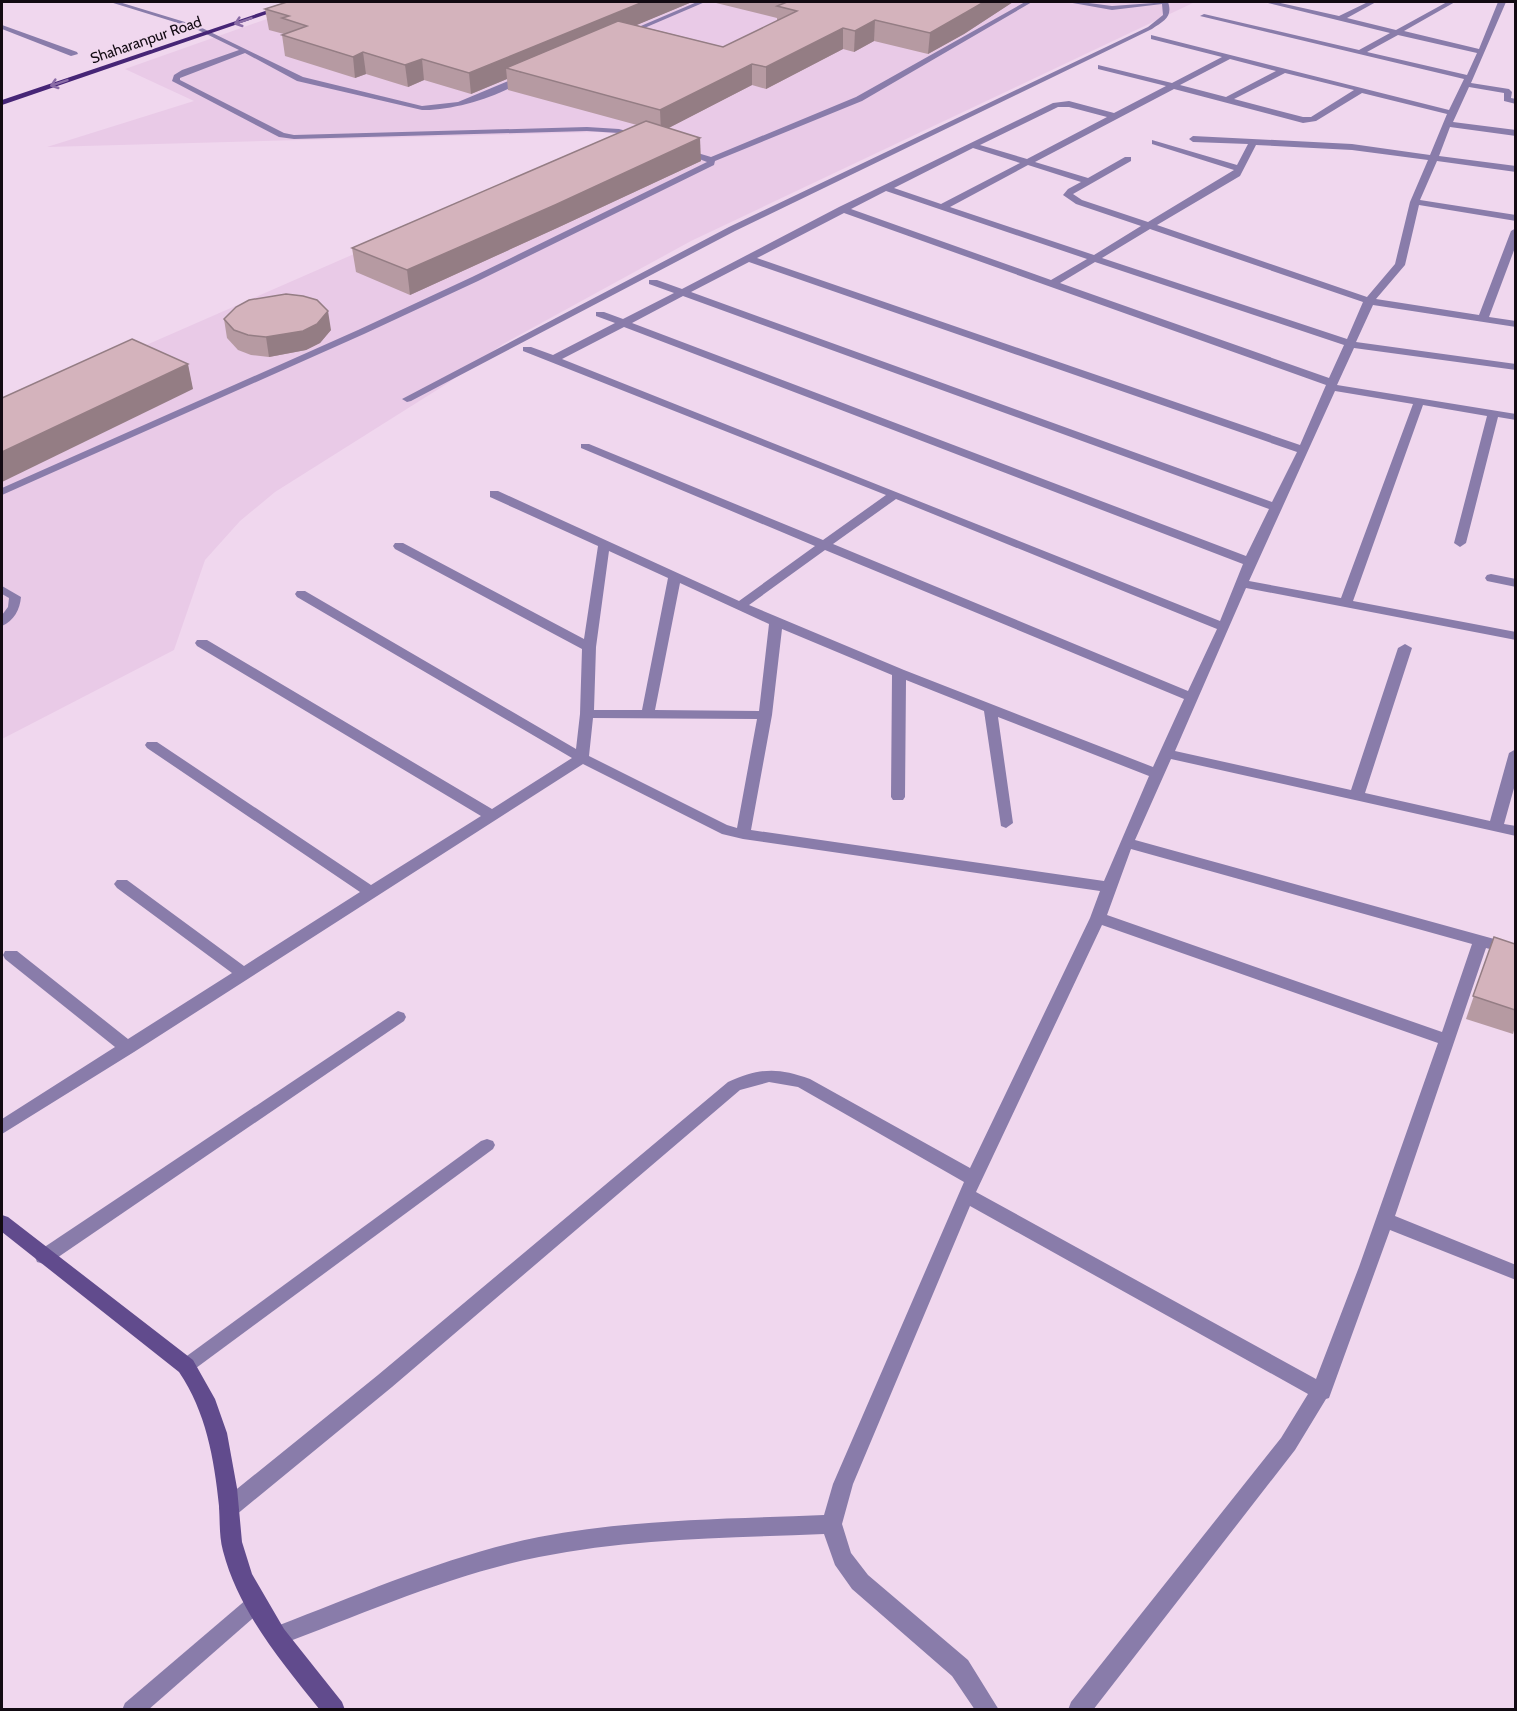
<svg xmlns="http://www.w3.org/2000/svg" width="1517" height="1711" font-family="Cabin,sans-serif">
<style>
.built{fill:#e9cae7}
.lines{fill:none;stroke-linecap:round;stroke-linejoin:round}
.lane{fill:#897caa;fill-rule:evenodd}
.street{fill:#897caa;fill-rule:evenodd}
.secondary{fill:#614b8d;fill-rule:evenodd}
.primary{fill:#462576;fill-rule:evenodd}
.wall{fill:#b69aa2}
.shaded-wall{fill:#947d84}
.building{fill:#d4b3bc;stroke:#947d84;stroke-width:1.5}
.oneway{stroke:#8a6ca6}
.labels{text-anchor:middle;stroke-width:4.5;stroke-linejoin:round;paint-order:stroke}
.far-street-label{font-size:15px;fill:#120a12;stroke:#f0d7ee}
</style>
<rect width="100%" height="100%" fill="#f0d7ee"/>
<polygon class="built" points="315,2 1195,2 691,241 503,344 448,383 275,492 240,521 205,560 174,650 2,739 2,408 626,135 598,132 47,147 194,101 125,69"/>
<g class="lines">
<g class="lane">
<path d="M110,2H119L198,26L303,77L422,106L458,102L520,76L527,78C502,96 453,111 422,110L297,81L245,53L180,78V80L284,133L294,135L587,127L619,129L644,136L640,138L619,133L587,131L294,139L279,137L172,81L174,75L182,70L239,50L194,28Z"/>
<polygon points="697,2 705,2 628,35 622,34"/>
<polygon points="1025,2 1032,2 862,101 715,161 714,165 478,281 364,334 2,495 2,488 358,330 472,277 707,162 681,152 681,148 711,157 856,97"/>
<path d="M1067,2H1081L1112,6L1168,2C1173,17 1164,21 1152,29L735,231L411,401L407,402L402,399L729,227L1148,27L1163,15L1162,4L1112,10Z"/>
<polygon points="2,25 77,52 78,54 71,56 2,29"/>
<path d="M2,586L21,597C20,609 14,621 2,626V615L8,607L9,598L2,594Z"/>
<polygon points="487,1139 493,1141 495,1145 493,1149 192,1371 186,1373 180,1371 177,1366 180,1361 481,1141"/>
<polygon points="254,1596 261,1599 264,1605 261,1611 148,1710 122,1710 125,1703 247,1599"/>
</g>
<g class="street">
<path d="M1264,2H1276L1339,16L1368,2H1376L1347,18L1396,30L1447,2H1455L1404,31L1479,49L1498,2H1506L1471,83L1509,89L1512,92L1511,98L1516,99V104L1504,101V93L1469,87L1453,122L1516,130V136L1450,127L1439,156L1516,166V172L1437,161L1420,200L1516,215V221L1419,205L1405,265L1376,299L1479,315L1511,231L1516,228V245L1489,317L1516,321V327L1373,305L1356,342L1516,364V370L1354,348L1337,385L1516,414V420L1498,417L1466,543L1460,547L1454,543L1487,416L1423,405L1353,601L1516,632V640L1246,588L1175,751L1351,790L1398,648L1405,644L1412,648L1365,793L1490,821L1509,753L1516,749V781L1504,824L1516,826V836L1171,759L1135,840L1516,945V956L1486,948L1395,1216L1516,1265V1280L1390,1230L1329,1398L1326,1399L1295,1450L1093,1710H1068L1071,1702L1281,1438L1308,1394L970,1206L853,1484L842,1524L851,1553L868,1575L968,1660L999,1710H975L952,1676L852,1589L835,1565L824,1534C729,1538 633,1538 539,1557C449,1575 363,1614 277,1646L269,1643L266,1636L269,1629L277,1626C363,1593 449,1555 539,1537C633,1519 729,1519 824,1515L833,1484L964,1182L798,1087L769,1082L740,1090L392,1387L236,1515L229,1517L222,1515L219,1508L222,1501L378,1375L728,1082C760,1068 777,1067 810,1079L970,1168L1090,918L1100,891L743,839L722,834L583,764L134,1052L2,1134V1119L115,1047L5,959L3,955L5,951H17L128,1039L232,973L117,888L114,884L117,880H127L244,966L360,892L147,748L145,745L147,742H157L371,885L481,816L197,646L195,643L197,640H207L492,809L572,758L297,597L295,594L297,591H305L576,749L580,714L582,649L395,549L393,546L395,543H403L584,639L598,546L490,497V491H498L739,601L815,546L581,448V444H589L823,540L886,495L523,351V347H531L553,355L615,323L596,316V312H604L623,319L674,293L649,284V280H657L682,289L839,207L1053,103L1069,101L1114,113L1166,86L1098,69V65L1172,83L1222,57L1151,39V35L1449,110L1464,79L1200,16L1204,14L1359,50L1390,33ZM1398,35L1477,53L1467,75L1367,52ZM1230,59L1276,71L1226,97L1180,85ZM1285,73L1354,90L1311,117H1303L1234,99ZM1174,89L1303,123L1316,121L1362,93L1447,114L1430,155L1352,144L1193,136L1189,139L1193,142L1248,144L1237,165L1152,140V144L1234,170L1148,222L1082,200L1073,194L1131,161V157H1125L1088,178L1035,162ZM1058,107H1069L1107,117L1027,159L980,145ZM1256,145L1352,150L1428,160L1410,202L1395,264L1367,297L1157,225L1240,176ZM973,148L1020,163L941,204L894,188ZM1028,165L1081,182L1068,189L1063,195L1076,204L1141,226L1094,255L950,207ZM886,191L1087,259L1051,280L851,209ZM844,213L1326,385L1300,445L757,258ZM1150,229L1363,302L1347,339L1102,258ZM749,262L1297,452L1272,502L691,292ZM1095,262L1344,345L1329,378L1060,283ZM683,296L1269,509L1246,556L632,323ZM624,327L1243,564L1220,621L562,359ZM1335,391L1413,404L1341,598L1249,581ZM896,499L1217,629L1188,691L833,544ZM825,550L1184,699L1153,767L904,670L749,605ZM609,551L668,578L642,710H594L596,647ZM680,583L769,624L759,711L655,710ZM782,629L892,675L891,797L893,800H903L905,797L906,680L984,711L1001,826L1006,828L1013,823L998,717L1149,776L1104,881L751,830L772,715ZM593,718L757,719L737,828L727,825L589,756ZM1131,849L1472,944L1442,1032L1107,915ZM1102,925L1438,1043L1359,1267L1316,1379L976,1192Z"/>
<polygon points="1491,574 1516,579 1516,587 1487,581 1485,578 1487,575"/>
<polygon points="398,1011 404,1013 406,1017 404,1021 51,1262 44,1264 37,1262 35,1257 37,1252"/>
</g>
<path class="secondary" d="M2,1215L8,1217L193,1360L215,1399L227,1433L237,1488L242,1542L252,1574L284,1629L342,1702L345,1710H320C281,1661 239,1612 223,1551C219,1536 220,1521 219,1506C214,1458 206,1412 179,1372L2,1232Z"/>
<polygon class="primary" points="292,2 302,2 2,105 2,100"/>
</g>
<g class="wall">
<polygon points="286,2 692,2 636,25 723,47 777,21 777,18 712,2 1013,2 964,34 928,54 874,41 854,52 843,49 766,89 752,85 668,128 701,161 557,228 410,295 356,272 352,248 637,125 508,90 507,79 471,94 424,80 408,87 366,74 355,78 285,56 282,35 284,34 269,30 265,9"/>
<polygon points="224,319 331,330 320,343 306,350 269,357 251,355 238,350 227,338"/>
<polygon points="1494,937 1515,944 1515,1027 1513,1034 1466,1019"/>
</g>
<g class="shaded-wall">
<polygon points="643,2 692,2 522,73 506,68 507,79 471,94 469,73"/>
<polygon points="984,2 1013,2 964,34 928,54 930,33"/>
<polygon points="875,20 874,41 854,52 855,31"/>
<polygon points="843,28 843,49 766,89 766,67"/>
<polygon points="363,52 366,74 355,78 353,57"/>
<polygon points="422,59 424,80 408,87 405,65"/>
<polygon points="752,64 752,85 661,132 660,110"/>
<polygon points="700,138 701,161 557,228 410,295 407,270"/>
<polygon points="328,311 331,330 320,343 306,350 269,357 266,337"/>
<polygon points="188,364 193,389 2,482 2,452"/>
</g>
<g class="building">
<polygon points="287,2 643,2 469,73 422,59 405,65 363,52 353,57 282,35 307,26 282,18 289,16 265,9"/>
<polygon points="787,2 984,2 965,13 930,33 875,20 855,31 843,28 766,67 752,64 660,110 506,68 618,21 723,47 797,11 777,6"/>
<polygon points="646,121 700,138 555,205 407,270 352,248"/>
<polygon points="286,294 303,296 317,300 328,311 317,324 303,331 266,337 248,335 234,330 224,319 236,307 249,300"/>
<polygon points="132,339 188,364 2,452 2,398"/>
<polygon points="1494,937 1515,944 1515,1010 1473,996"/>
</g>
<defs><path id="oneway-shaft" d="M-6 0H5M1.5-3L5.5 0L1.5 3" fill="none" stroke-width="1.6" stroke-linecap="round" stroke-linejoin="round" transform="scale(1.5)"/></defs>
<g class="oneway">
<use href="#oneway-shaft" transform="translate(243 21) rotate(161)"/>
<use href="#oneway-shaft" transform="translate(59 83) rotate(161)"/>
</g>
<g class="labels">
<g class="far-street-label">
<text transform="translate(146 40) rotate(-19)" y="5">Shaharanpur Road</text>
</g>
</g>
<rect width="1517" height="1711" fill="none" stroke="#120a12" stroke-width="6"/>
</svg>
